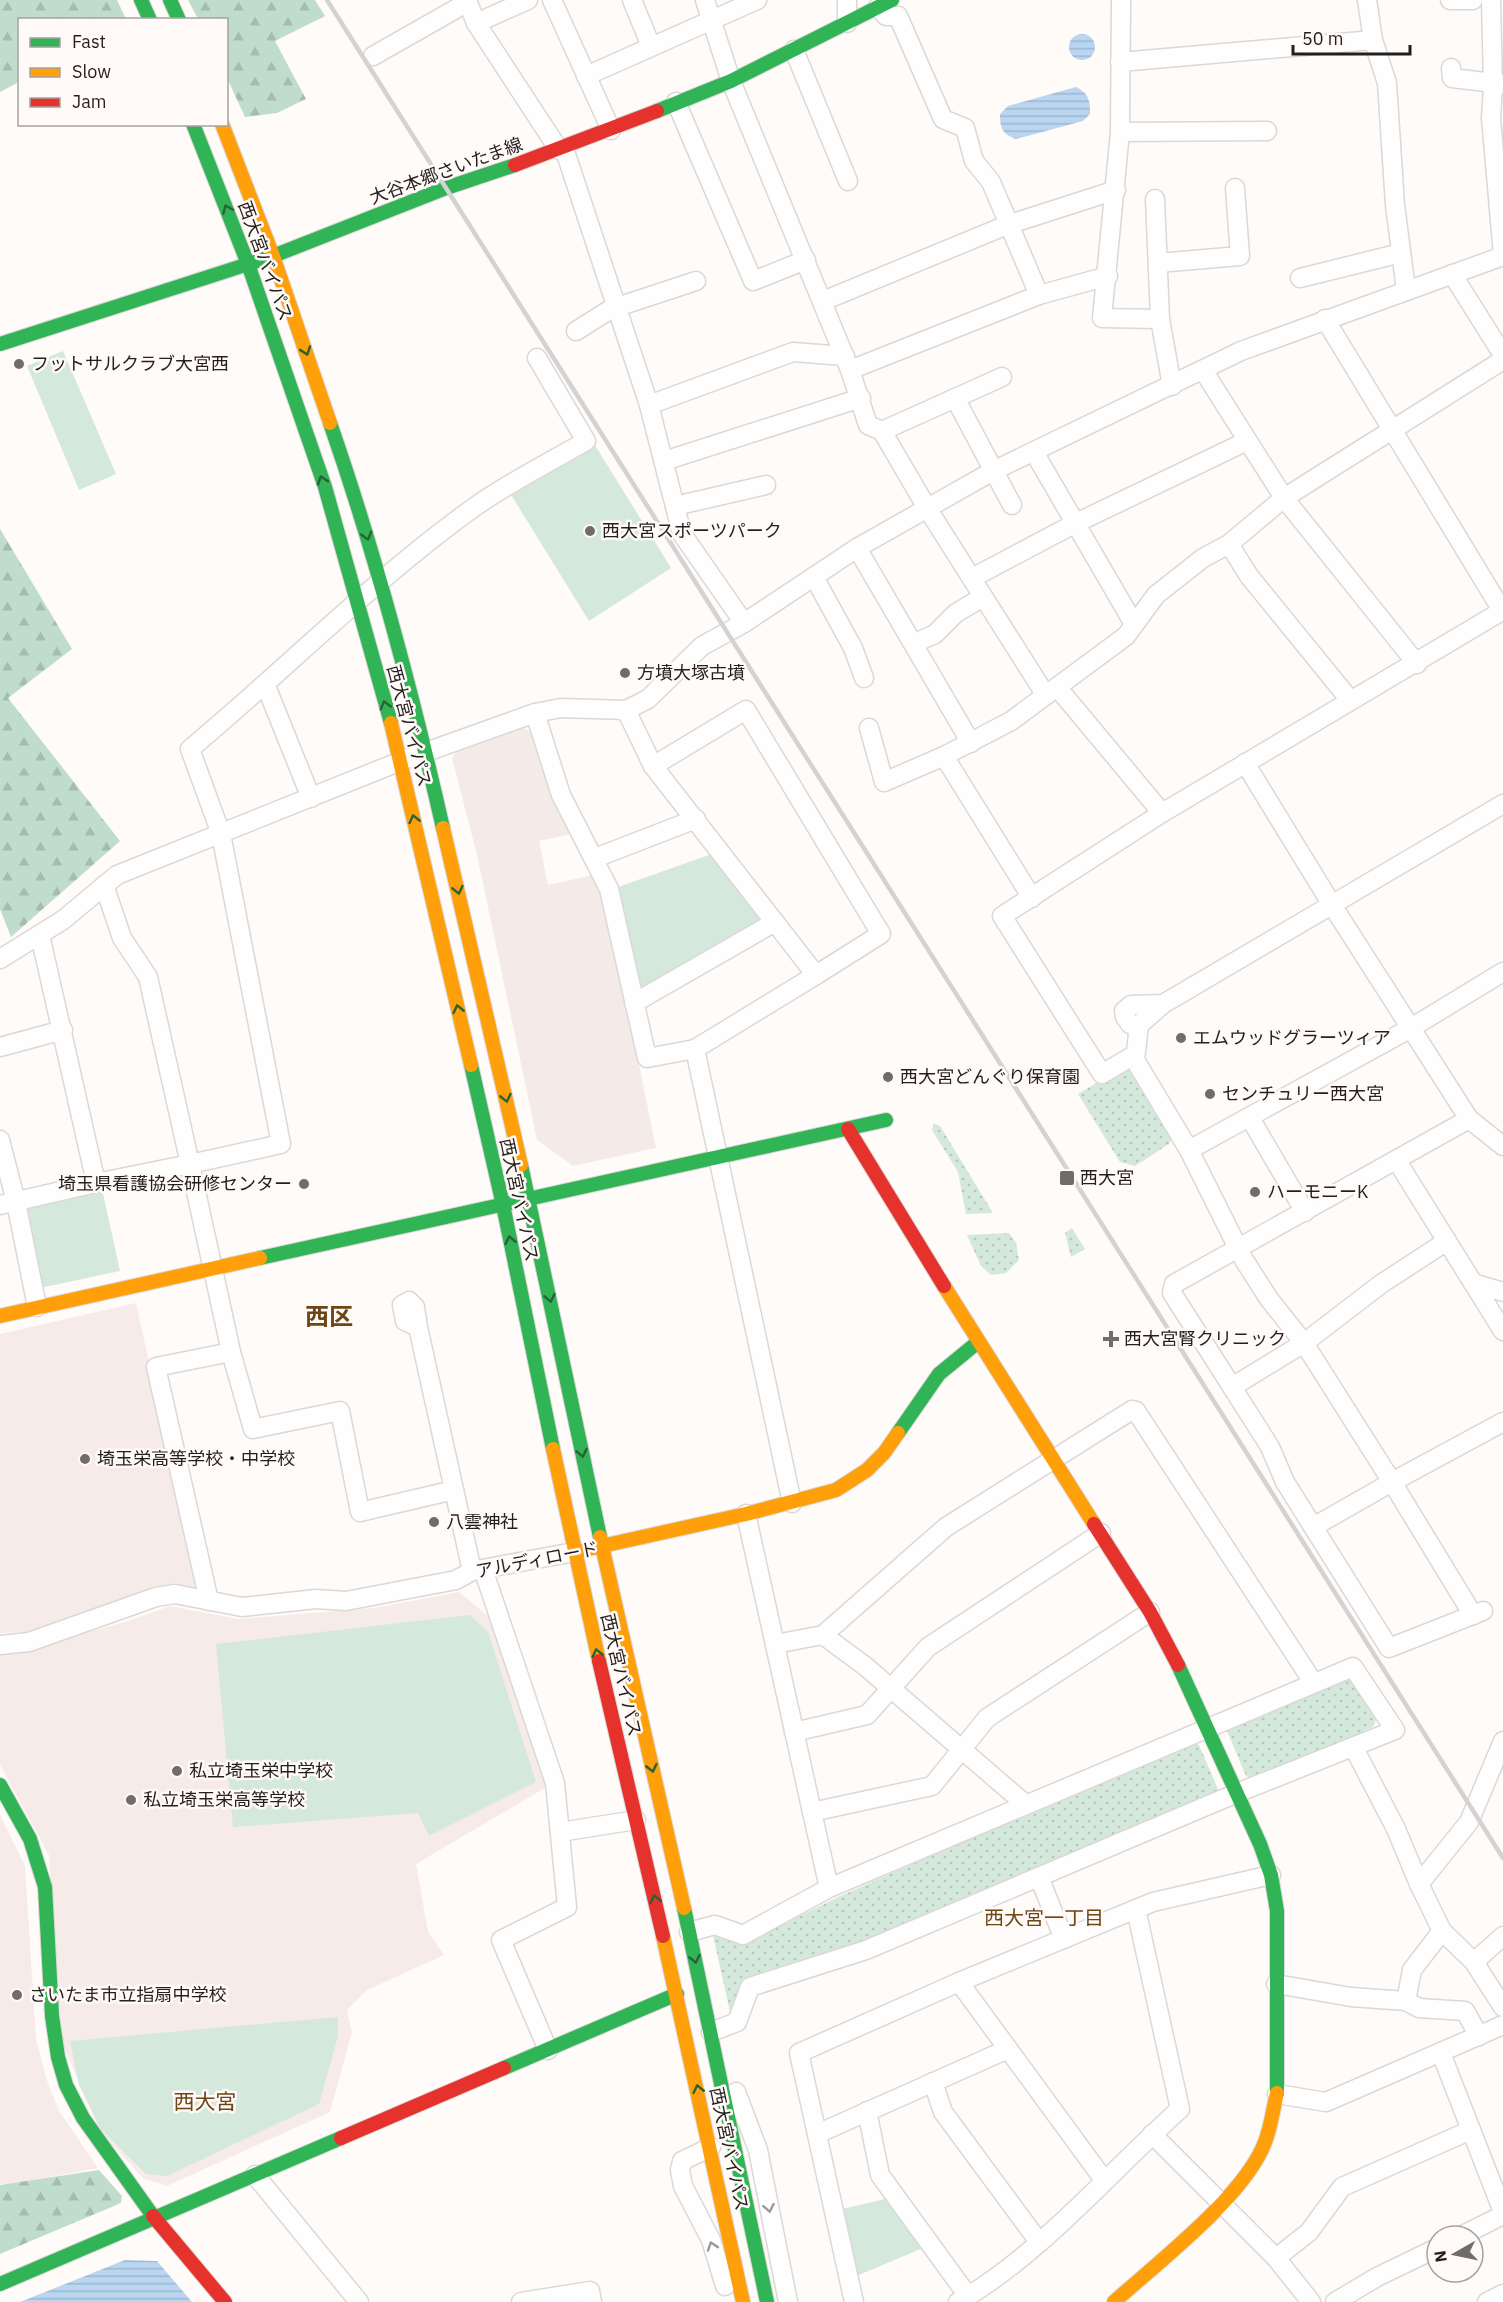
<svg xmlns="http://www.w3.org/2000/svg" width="1503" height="2302" font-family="'IBM Plex Sans','Noto Sans JP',sans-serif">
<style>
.commercial{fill:#f4ebe9}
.built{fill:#f6ebe8}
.grass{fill:url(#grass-dots)}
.forest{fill:url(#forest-firs)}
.park{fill:#d4e8db}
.water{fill:url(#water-rules)}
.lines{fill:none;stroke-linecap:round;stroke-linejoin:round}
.street-casing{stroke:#dbd8d6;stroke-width:21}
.fast-casing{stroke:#dbd8d6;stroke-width:16}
.slow-casing{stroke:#dbd8d6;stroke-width:16}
.jam-casing{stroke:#dbd8d6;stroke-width:16}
.street{stroke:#fffefe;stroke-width:18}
.fast{stroke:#30b455;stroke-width:14}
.slow{stroke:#ff9f0a;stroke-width:14}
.jam{stroke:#e5322d;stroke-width:14}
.rail{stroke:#d4d2d2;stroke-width:4.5}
.oneway{stroke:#296236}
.oneway2{stroke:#9c9a99}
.poi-dot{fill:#706c6a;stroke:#fffaf8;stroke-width:2}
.labels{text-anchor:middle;stroke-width:5;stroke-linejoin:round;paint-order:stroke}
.street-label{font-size:18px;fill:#231f1d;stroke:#fffaf8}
.poi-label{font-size:18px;fill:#231f1d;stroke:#fffaf8;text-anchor:start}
.neighbourhood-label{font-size:20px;fill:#6b4616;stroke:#fffaf8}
.quarter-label{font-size:21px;fill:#6b4616;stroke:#fffaf8}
.district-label{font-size:24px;font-weight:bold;fill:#6b4616;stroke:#fffaf8}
</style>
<defs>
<pattern id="grass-dots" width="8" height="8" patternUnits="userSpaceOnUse" patternTransform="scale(1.5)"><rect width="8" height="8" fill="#d4e8db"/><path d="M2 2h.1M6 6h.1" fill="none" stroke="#b6c7bc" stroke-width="1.8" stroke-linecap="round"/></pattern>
<pattern id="forest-firs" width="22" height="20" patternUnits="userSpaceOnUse" patternTransform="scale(1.5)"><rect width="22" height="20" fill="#c0ddcb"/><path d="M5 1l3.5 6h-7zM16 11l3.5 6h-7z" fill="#a5bdae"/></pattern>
<pattern id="water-rules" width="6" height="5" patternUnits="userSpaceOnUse" patternTransform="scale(1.5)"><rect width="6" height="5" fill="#b9d5f0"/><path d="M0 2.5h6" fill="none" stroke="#9fb6cd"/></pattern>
</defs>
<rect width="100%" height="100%" fill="#fefbf9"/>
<polygon class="commercial" points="524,728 532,733 572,834 539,841 548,885 592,875 605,897 656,1148 573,1166 537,1140 477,855 452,758 457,750"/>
<g class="built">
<polygon points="136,1303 198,1585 195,1589 174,1585 30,1632 0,1633 0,1334"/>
<polygon points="459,1592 493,1620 548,1786 416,1864 428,1932 444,1955 367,1990 347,2010 352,2032 330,2112 167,2186 143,2178 100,2131 61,2040 49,1855 0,1765 0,1651 31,1648 128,1621 170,1606 238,1619 374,1608"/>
<polygon points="0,1815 25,1866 36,2039 47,2081 59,2111 98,2168 7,2185 0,2184"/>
</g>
<g class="grass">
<polygon points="1126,1065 1134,1070 1173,1136 1169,1144 1135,1166 1120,1162 1078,1094"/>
<polygon points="934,1124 940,1126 993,1213 966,1214 958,1172 932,1130"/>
<polygon points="1072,1228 1085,1249 1071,1257 1065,1233"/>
<polygon points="1009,1233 1016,1243 1019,1260 1006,1273 991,1275 981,1266 967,1235"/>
<polygon points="1342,1677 1354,1679 1377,1718 1373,1727 1255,1780 1246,1776 1227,1731 1233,1722"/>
<polygon points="1190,1741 1199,1745 1218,1789 1215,1796 859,1947 747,1982 731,2016 712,1931 742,1945 838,1897"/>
</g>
<g class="forest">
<polygon points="0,0 117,0 126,19 20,20 19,82 0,92"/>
<polygon points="188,0 315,0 325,16 275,41 306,99 277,113 245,117 227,78 226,20 198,19"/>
<polygon points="0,529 72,649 8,698 120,841 11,937 0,909"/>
<polygon points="99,2170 122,2196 121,2203 0,2254 0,2185"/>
</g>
<g class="park">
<polygon points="63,351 116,474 79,490 27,366"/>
<polygon points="593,442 671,568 589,621 510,493"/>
<polygon points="715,853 762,918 762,926 640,994 615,888"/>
<polygon points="102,1189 120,1271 40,1288 22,1206"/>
<polygon points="470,1615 488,1632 536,1782 429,1836 418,1813 233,1827 216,1644"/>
<polygon points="338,2017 338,2036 319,2104 167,2176 146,2174 100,2128 79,2085 70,2041"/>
<polygon points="885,2199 923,2248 854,2277 838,2210"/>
</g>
<g class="water">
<circle cx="1082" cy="47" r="13"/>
<path d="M1076,87C1089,94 1090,100 1090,114L1083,121L1016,139C1002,134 1000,128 1000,114L1008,106Z"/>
<polygon points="125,2260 157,2261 192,2302 20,2302"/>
</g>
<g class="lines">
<g class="street-casing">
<g id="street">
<polyline points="467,0 476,23 559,150"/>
<polyline points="552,0 611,130"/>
<polyline points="632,0 651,46"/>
<polyline points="705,0 731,81 850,370 868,425 882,431 927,508 1045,694"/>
<polyline points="1121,0 1120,132 1102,318 1160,319"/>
<polyline points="1367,0 1373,40 1387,83 1395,205 1406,290"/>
<polyline points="1450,0 1473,0"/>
<polyline points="1491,0 1493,85 1491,118 1503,255"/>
<polyline points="878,7 886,16 898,16 943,119 965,128 974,161 991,182 1039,295"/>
<polyline points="476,23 528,0"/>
<polyline points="847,23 847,0"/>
<polyline points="794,50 848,181"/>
<polyline points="373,56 468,2"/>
<polyline points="1120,62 1373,40"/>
<polyline points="1451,68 1452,78 1503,84"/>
<polyline points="586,76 757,0"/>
<polyline points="676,102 753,281 806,260"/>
<polyline points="1120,132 1267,131"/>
<polyline points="564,148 649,405 682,534 744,623"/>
<polyline points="1155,199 1160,319 1172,386"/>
<polyline points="1158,263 1240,256 1235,188"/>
<polyline points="1452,274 1503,355"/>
<polyline points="1300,278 1401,253"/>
<polyline points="823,301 1007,225 1116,190"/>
<polyline points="1325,319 1503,612"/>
<polyline points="576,331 611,309 696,281"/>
<polyline points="850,370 1039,295 1108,276"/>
<polyline points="1203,370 1284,498 1417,664"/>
<polyline points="955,398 1012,505"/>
<polyline points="649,405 793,352 845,356"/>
<polyline points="882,431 1002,377"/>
<polyline points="1034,452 1134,624"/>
<polyline points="664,461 861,398"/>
<polyline points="675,506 766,485"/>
<polyline points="1229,544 1249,576 1350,700"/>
<polyline points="857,548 971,743"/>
<polyline points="814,577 853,648 864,678"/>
<polyline points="972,578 1074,524 1247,441"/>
<polyline points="1502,611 1162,813 1002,916 1102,1074 1129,1058 1135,1060 1189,1150 1244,1260 1269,1299 1304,1343 1392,1482 1503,1422"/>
<polyline points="915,643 935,634 956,613 983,597"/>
<polyline points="266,686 311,798"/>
<polyline points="1057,687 1162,813"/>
<polyline points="626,710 653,766 816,975 695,1049"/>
<polyline points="535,713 561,795 609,889 647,1058 695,1049 792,1503"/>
<polyline points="869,728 884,782 944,756 1011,721 1126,636 1156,595 1203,558 1229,544 1284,498 1503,360"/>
<polyline points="944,756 1032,898"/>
<polyline points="1245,763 1332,905 1469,1119 1503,1146"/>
<polyline points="653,766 746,710 881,934 816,975"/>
<polyline points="595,858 696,819"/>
<path d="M104,885L122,938L148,977L190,1164L281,1144L221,834L190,749C285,670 375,578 476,506C510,482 550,462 586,441L537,358"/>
<polyline points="40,935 96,1183 190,1164 231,1352 253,1429 340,1411 360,1512 454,1490"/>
<polyline points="0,959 63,920 117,875 401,761 535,713 561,708 626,710 648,699 702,646 744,623 857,548 993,471 1241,351 1503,256"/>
<polyline points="634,1003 775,922"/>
<polyline points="1163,1004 1131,1005 1124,1011 1125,1017 1130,1024 1139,1025 1163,1004 1503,804"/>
<polyline points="0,1047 63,1030"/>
<polyline points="1135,1060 1139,1025"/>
<polyline points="1250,1118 1305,1212"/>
<polyline points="0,1140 16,1202 37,1307"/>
<polyline points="1189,1150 1411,1028 1503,972"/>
<polyline points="1397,1161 1503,1331"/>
<polyline points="0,1205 96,1183"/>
<polyline points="1447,1241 1381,1284 1304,1343 1232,1387 1172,1293 1174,1284 1469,1119"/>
<polyline points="1473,1283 1503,1292"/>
<polyline points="418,1327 415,1307 409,1301 402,1305 405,1321 418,1327 472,1571"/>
<polyline points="1232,1387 1270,1447 1285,1482 1389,1648 1483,1611"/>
<polyline points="746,1514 812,1812 932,1786 987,1718 1150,1612"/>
<polyline points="1313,1527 1392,1482 1473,1615"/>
<polyline points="483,1569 555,1783 567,1907 501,1940 548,2050"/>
<polyline points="209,1601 156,1367 231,1352"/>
<polyline points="823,1635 865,1666 1025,1804"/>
<polyline points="775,1644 823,1635 946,1527 1132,1410 1136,1411 1313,1682"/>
<polyline points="0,1645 29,1642 156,1597 175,1594 242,1607 316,1599 346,1601 456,1580 472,1571 574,1552"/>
<polyline points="794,1732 867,1715 928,1647 1101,1533"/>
<polyline points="1354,1748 1396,1829 1419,1884 1442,1931 1474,1962 1503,2007"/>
<polyline points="560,1832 636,1820"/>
<polyline points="1039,1877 1064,1939"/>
<polyline points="1419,1884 1469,1822 1503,1741"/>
<polyline points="1442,1931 1412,1970 1406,2001 1419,2008 1465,2011 1479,2036"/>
<polyline points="689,1932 715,1925 743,1935 829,1888"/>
<polyline points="1474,1962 1503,1936"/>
<polyline points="959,1982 1104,2180"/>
<polyline points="1276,1984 1351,1997 1406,2001"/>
<polyline points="711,2032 737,2022 750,1987 866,1950 1237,1793 1395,1730 1353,1667 829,1888 812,1812"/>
<polyline points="1441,2053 1503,2212"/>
<polyline points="933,2082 943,2112 1039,2242"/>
<polyline points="736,2092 758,2150 788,2302"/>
<polyline points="1277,2094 1326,2102 1503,2025"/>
<polyline points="867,2111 880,2175 968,2296"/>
<polyline points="817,2134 1008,2049"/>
<polyline points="1152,2134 1276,2258 1311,2302"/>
<polyline points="711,2147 682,2161 680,2170 683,2186 711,2240 725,2286"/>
<polyline points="255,2175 359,2302"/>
<polyline points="1461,2236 1503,2215"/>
<polyline points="1276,2258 1309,2232 1342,2187 1471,2130"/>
<polyline points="521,2302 590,2291 592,2302"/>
<polyline points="854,2302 799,2053 959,1982 1153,1902 1271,1875"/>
<path d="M958,2302C1039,2256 1110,2172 1180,2109L1136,1909"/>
<polyline points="1335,2302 1377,2277 1437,2248"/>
<polyline points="1487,2302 1503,2294"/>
</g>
</g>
<g class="fast-casing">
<g id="fast">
<polyline points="141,0 150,20"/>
<polyline points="170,0 179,20"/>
<polyline points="657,111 731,81 892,0"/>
<polyline points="193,124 248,264 325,487 391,723"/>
<polyline points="0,344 273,256 446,188 515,165"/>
<path d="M330,423C376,555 412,692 443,828"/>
<polyline points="471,1065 503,1205 553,1449"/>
<polyline points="521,1165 600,1537"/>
<polyline points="260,1258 886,1120"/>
<polyline points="898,1433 939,1374 978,1342"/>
<polyline points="1178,1665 1260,1844 1271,1875 1277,1911 1277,2093"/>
<polyline points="0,1785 30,1839 45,1887 52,2016 58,2057 66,2085 83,2118 153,2216"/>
<polyline points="684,1908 767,2302"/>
<polyline points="504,2068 677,1994"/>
<polyline points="0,2284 341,2138"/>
</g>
</g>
<g class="slow-casing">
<g id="slow">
<polyline points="222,124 273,256 330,423"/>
<polyline points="391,723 471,1065"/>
<polyline points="443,828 521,1165"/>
<polyline points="944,1286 1094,1524"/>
<polyline points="0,1316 260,1258"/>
<polyline points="553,1449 599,1661"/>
<polyline points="600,1537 684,1908"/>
<polyline points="584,1550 746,1514 836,1490 867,1470 884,1453 898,1433"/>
<polyline points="663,1936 743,2302"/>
<path d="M1114,2302C1157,2263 1245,2196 1265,2142C1271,2127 1273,2109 1277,2093"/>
</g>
</g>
<g class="jam-casing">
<g id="jam">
<polyline points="515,165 657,111"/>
<polyline points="848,1129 944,1286"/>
<polyline points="1094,1524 1150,1612 1178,1665"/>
<polyline points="599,1661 663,1936"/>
<polyline points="341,2138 504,2068"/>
<polyline points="153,2216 225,2302"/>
</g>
</g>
<use href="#street" class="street"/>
<use href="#fast" class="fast"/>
<use href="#slow" class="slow"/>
<use href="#jam" class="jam"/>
<polyline class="rail" points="327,0 1503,1858"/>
</g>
<defs><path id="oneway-chevron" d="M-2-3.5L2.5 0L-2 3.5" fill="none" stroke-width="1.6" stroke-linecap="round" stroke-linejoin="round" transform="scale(1.5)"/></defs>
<g class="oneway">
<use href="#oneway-chevron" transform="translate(227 209) rotate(-112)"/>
<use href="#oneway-chevron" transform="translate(306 351) rotate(71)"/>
<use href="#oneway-chevron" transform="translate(322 480) rotate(-108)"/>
<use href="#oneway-chevron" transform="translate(367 536) rotate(74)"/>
<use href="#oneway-chevron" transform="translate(385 705) rotate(-106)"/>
<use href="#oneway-chevron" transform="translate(414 819) rotate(-103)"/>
<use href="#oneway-chevron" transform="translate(458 890) rotate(77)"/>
<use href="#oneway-chevron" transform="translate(458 1009) rotate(-103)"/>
<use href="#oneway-chevron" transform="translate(506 1098) rotate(77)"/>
<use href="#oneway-chevron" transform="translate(510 1240) rotate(-102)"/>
<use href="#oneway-chevron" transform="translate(550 1298) rotate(78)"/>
<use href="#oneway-chevron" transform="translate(582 1453) rotate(78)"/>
<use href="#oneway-chevron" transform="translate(597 1653) rotate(-103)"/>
<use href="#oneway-chevron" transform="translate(652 1768) rotate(77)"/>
<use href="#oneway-chevron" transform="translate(655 1899) rotate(-103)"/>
<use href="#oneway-chevron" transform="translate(695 1959) rotate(78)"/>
<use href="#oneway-chevron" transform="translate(698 2089) rotate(-103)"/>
</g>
<g class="oneway2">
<use href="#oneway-chevron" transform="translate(769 2208) rotate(79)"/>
<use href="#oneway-chevron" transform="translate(712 2246) rotate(-109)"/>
</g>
<g class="poi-dot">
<circle cx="19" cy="364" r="6"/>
<circle cx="590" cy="531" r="6"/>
<circle cx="625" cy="673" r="6"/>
<circle cx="1181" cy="1038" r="6"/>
<circle cx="888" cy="1077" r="6"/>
<circle cx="1210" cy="1094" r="6"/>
<rect x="1059" y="1170" width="16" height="16" rx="3"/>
<circle cx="304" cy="1184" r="6"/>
<circle cx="1255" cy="1192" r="6"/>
<path d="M1108 1330h6v6h6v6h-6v6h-6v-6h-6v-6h6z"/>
<circle cx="85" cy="1459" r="6"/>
<circle cx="434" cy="1522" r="6"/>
<circle cx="177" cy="1771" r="6"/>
<circle cx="131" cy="1800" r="6"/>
<circle cx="17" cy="1995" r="6"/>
</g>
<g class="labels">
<g class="street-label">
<text transform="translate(446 171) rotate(-20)" y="6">大谷本郷さいたま線</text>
<text transform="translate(265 261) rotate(70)" y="6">西大宮バイパス</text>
<text transform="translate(409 726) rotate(75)" y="6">西大宮バイパス</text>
<text transform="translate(519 1200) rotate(78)" y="6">西大宮バイパス</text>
<text transform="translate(537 1560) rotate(-11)" y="6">アルディロード</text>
<text transform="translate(621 1675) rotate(77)" y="6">西大宮バイパス</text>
<text transform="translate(729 2149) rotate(78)" y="6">西大宮バイパス</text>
</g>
<g class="poi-label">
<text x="31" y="370">フットサルクラブ大宮西</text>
<text x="602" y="537">西大宮スポーツパーク</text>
<text x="637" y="679">方墳大塚古墳</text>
<text x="1193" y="1044">エムウッドグラーツィア</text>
<text x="900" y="1083">西大宮どんぐり保育園</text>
<text x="1222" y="1100">センチュリー西大宮</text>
<text x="1080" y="1184">西大宮</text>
<text x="292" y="1190" text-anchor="end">埼玉県看護協会研修センター</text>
<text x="1267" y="1198">ハーモニーK</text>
<text x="1124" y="1345">西大宮腎クリニック</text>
<text x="97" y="1465">埼玉栄高等学校・中学校</text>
<text x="446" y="1528">八雲神社</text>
<text x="189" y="1777">私立埼玉栄中学校</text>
<text x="143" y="1806">私立埼玉栄高等学校</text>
<text x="29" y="2001">さいたま市立指扇中学校</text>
</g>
<g class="neighbourhood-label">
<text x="1044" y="1925">西大宮一丁目</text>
</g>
<g class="quarter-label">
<text x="205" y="2109">西大宮</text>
</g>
<g class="district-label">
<text x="329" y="1325">西区</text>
</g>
</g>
<rect x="18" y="18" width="210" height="108" fill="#fffaf8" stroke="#a7a2a0" stroke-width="1.5"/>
<rect x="30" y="38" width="30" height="9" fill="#30b455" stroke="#a7a2a0" stroke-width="1.5"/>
<text x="72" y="48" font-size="18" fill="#231f1d">Fast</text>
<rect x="30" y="68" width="30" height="9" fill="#ff9f0a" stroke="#a7a2a0" stroke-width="1.5"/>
<text x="72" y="78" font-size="18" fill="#231f1d">Slow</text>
<rect x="30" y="98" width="30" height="9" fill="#e5322d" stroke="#a7a2a0" stroke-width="1.5"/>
<text x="72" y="108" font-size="18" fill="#231f1d">Jam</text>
<g transform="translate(1455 2254) rotate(261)"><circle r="28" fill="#fffaf8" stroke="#a7a2a0" stroke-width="1.5"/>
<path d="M0-4.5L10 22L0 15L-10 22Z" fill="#706c6a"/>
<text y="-9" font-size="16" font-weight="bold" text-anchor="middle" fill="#231f1d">N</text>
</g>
<path d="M1293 45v9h117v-9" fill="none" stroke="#231f1d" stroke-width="3"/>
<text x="1302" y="45" font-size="18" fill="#231f1d" stroke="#fffaf8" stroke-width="4.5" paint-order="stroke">50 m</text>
</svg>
